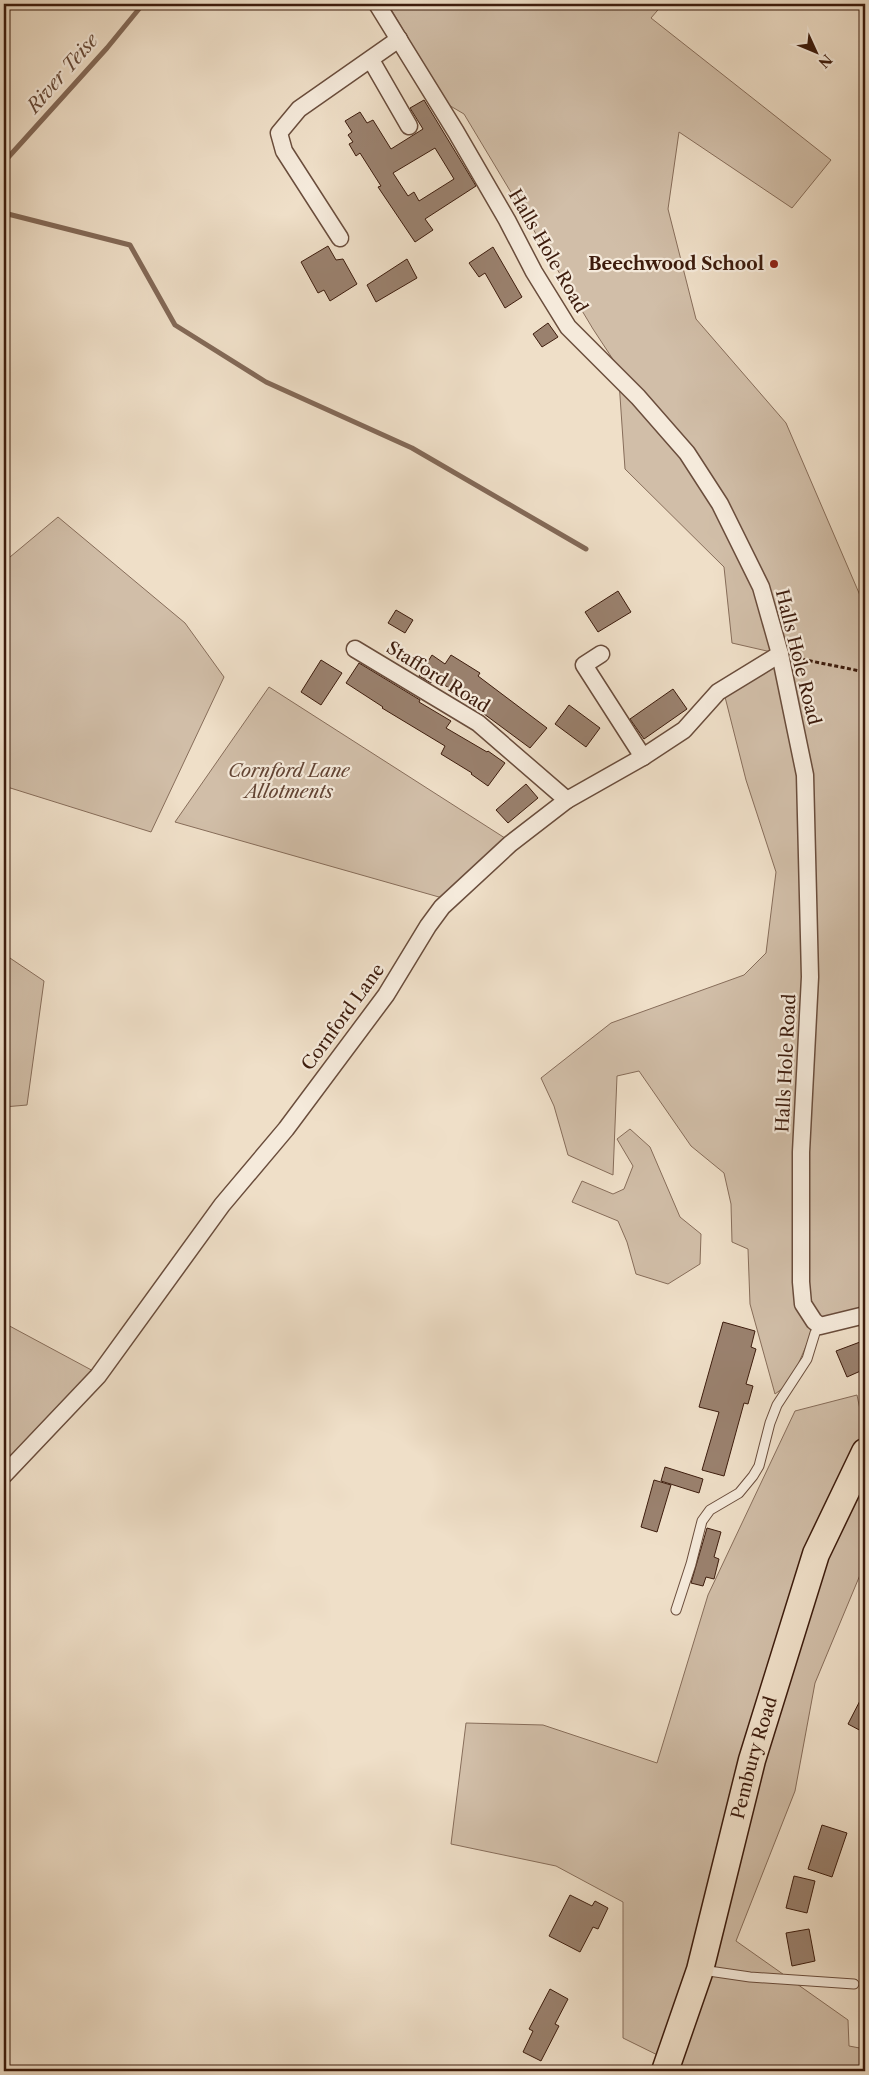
<svg xmlns="http://www.w3.org/2000/svg" width="869" height="2075" font-family="'Libre Caslon Text',serif">
<style>
.green{fill:#d1bea8;stroke:#876d5a}
.lines{fill:none;stroke-linecap:round;stroke-linejoin:round}
.stream{stroke:#836957;stroke-width:5}
.building{fill:#9a816e;stroke:#3d1c0d;fill-rule:evenodd}
.lane-casing{stroke:#6a4d3c;stroke-width:11}
.street-casing{stroke:#6a4d3c;stroke-width:19}
.primary-casing{stroke:#3d1c0d;stroke-width:29}
.path{stroke:#3d1c0d;stroke-width:3;stroke-dasharray:4 2.5;stroke-linecap:butt}
.lane{stroke:#f5eadb;stroke-width:9}
.street{stroke:#f5eadb;stroke-width:16}
.primary{stroke:#efdfc8;stroke-width:26}
.poi-dot{fill:#8f2418;stroke:#f5eadb;stroke-width:2}
.labels{text-anchor:middle;stroke-width:4.5;stroke-linejoin:round;paint-order:stroke}
.street-label{font-size:18px;fill:#3d1c0d;stroke:#f5eadb}
.poi-label{font-size:18px;font-weight:bold;fill:#3d1c0d;stroke:#f5eadb;text-anchor:end}
.park-label{font-size:18px;font-style:italic;fill:#624434;stroke:#f5eadb}
.water-label{font-size:19px;font-style:italic;fill:#664938;stroke:#f5eadb}
</style>
<rect width="100%" height="100%" fill="#efdfc8"/>
<filter id="stains"><feTurbulence type="fractalNoise" baseFrequency=".004" numOctaves="4"/><feColorMatrix values="0 0 0 0 .2 0 0 0 0 .09 0 0 0 0 .02 0 0 0 .5 -.17"/></filter>
<radialGradient id="worn" r=".72"><stop offset=".6" stop-color="#630" stop-opacity="0"/><stop offset="1" stop-color="#630" stop-opacity=".3"/></radialGradient>
<g class="green">
<polygon points="388,4 663,4 651,18 831,160 792,208 679,132 668,209 696,319 786,423 865,607 865,1315 816,1323 790,1383 775,1394 750,1304 748,1249 732,1242 731,1204 724,1173 691,1146 639,1071 617,1076 613,1175 568,1155 554,1106 541,1078 611,1023 744,975 766,953 776,872 746,780 723,689 780,654 732,643 724,567 625,469 618,367 593,329 464,114 447,104"/>
<polygon points="58,517 185,623 224,677 151,832 4,786 4,562"/>
<polygon points="269,687 508,840 446,899 175,822"/>
<polygon points="4,954 44,981 27,1105 4,1107"/>
<polygon points="630,1129 650,1147 680,1217 701,1234 700,1264 668,1284 636,1274 627,1242 618,1221 572,1202 582,1181 613,1194 624,1189 633,1166 617,1139"/>
<polygon points="4,1323 97,1373 4,1474"/>
<polygon points="857,1395 865,1434 865,1563 815,1683 795,1791 736,1941 848,2020 849,2046 865,2049 865,2071 690,2071 623,2038 623,1902 556,1866 451,1844 466,1723 543,1725 657,1763 708,1595 795,1411"/>
</g>
<g class="lines">
<g class="stream">
<polyline points="4,162 107,48 143,4"/>
<polyline points="4,213 130,245 175,325 266,382 412,448 586,549"/>
</g>
</g>
<g class="building">
<path d="M424,100L476,186L425,219L433,230L415,242L378,187L381,186L360,153L356,156L349,144L353,142L348,135L352,132L345,121L360,112L367,123L373,120L391,149L423,129L410,108ZM435,148L454,179L419,201L414,192L408,196L393,173Z"/>
<polygon points="328,246 336,260 343,259 357,284 330,301 324,290 318,293 301,262"/>
<polygon points="493,247 522,297 505,308 485,273 479,277 469,263"/>
<polygon points="407,259 417,278 376,302 367,285"/>
<polygon points="548,323 558,337 542,347 533,334"/>
<polygon points="618,591 631,612 598,632 585,612"/>
<polygon points="396,610 413,620 405,633 388,623"/>
<polygon points="432,655 445,664 451,655 480,673 478,676 547,728 530,748 449,688 434,678 431,683 419,676"/>
<polygon points="321,660 342,673 321,705 301,692"/>
<polygon points="359,663 420,700 419,702 451,721 446,728 487,752 488,751 505,763 488,786 471,774 472,773 441,754 445,746 382,708 383,707 346,683"/>
<polygon points="673,689 687,709 644,739 630,719"/>
<polygon points="569,705 600,728 586,747 555,724"/>
<polygon points="526,784 538,798 508,823 496,810"/>
<polygon points="723,1322 755,1331 751,1347 756,1349 746,1384 753,1386 748,1404 744,1403 724,1476 702,1470 719,1412 699,1407"/>
<polygon points="860,1342 865,1354 865,1369 847,1377 836,1351"/>
<polygon points="665,1467 703,1479 699,1493 661,1481"/>
<polygon points="654,1480 671,1485 657,1532 641,1527"/>
<polygon points="707,1528 721,1532 714,1557 719,1559 714,1579 706,1577 703,1586 691,1583"/>
<polygon points="865,1691 865,1733 848,1724"/>
<polygon points="822,1825 847,1833 832,1877 808,1869"/>
<polygon points="794,1876 815,1881 807,1913 786,1908"/>
<polygon points="570,1895 592,1906 595,1901 608,1908 598,1929 593,1927 580,1952 549,1936"/>
<polygon points="809,1929 815,1961 792,1966 786,1933"/>
<polygon points="550,1989 568,1999 555,2024 559,2026 541,2061 523,2052 533,2031 529,2029"/>
</g>
<g class="lines">
<g class="lane-casing">
<g id="lane">
<polyline points="676,1610 691,1564 702,1521 710,1510 739,1493 753,1476 759,1466 770,1423 777,1405 807,1359 815,1333 820,1326"/>
<polyline points="702,1970 750,1977 854,1984"/>
</g>
</g>
<g class="street-casing">
<g id="street">
<polyline points="377,4 456,132 507,220 534,272 568,327 638,397 687,453 720,504 761,587 780,654 805,775 810,977 801,1152 801,1282 803,1304 814,1321 820,1326 865,1315"/>
<polyline points="371,60 409,126"/>
<polyline points="340,238 284,151 279,133 299,109 399,39"/>
<polyline points="355,649 478,723 567,800"/>
<polyline points="601,654 584,665 643,757"/>
<polyline points="4,1475 98,1376 222,1205 286,1129 386,995 428,926 442,907 510,844 567,800 643,757 684,730 718,692 780,654"/>
</g>
</g>
<g class="primary-casing">
<g id="primary">
<path id="s1" d="M665,2071L700,1970L752,1760L816,1554L865,1452"/>
</g>
</g>
<polyline class="path" points="796,658 865,672"/>
<use href="#lane" class="lane"/>
<use href="#street" class="street"/>
<use href="#primary" class="primary"/>
</g>
<circle class="poi-dot" cx="774" cy="264" r="5"/>
<g class="labels">
<g class="street-label">
<text transform="translate(548 251) rotate(60)" y="6">Halls Hole Road</text>
<text transform="translate(798 657) rotate(76)" y="6">Halls Hole Road</text>
<text transform="translate(438 677) rotate(32)" y="6">Stafford Road</text>
<text transform="translate(343 1017) rotate(-54)" y="6">Cornford Lane</text>
<text transform="translate(786 1063) rotate(-87)" y="6">Halls Hole Road</text>
<text dy="6" stroke="none"><textPath href="#s1" startOffset="326">Pembury Road</textPath></text>
</g>
<g class="poi-label">
<text x="764" y="270">Beechwood School</text>
</g>
<g class="park-label">
<text x="289" y="777">Cornford Lane<tspan x="289" dy="21">Allotments</tspan></text>
</g>
<g class="water-label">
<text transform="translate(62 73) rotate(-49)" y="7">River Teise</text>
</g>
</g>
<rect width="869" height="2075" fill="none" stroke="#efdfc8" stroke-width="20"/>
<rect x="5" y="5" width="859" height="2065" fill="none" stroke="#3d1c0d" stroke-width="2.5"/>
<rect x="10" y="10" width="849" height="2055" fill="none" stroke="#3d1c0d"/>
<g transform="translate(816 52) rotate(134)" stroke="#f5eadb" stroke-width="4" paint-order="stroke">
<path d="M0-4L9 19L0 12L-9 19Z" fill="#3d1c0d"/>
<text y="-8" font-size="14" font-weight="bold" text-anchor="middle" fill="#3d1c0d">N</text>
</g>
<rect width="100%" height="100%" filter="url(#stains)"/>
<rect width="100%" height="100%" fill="url(#worn)"/>
</svg>
